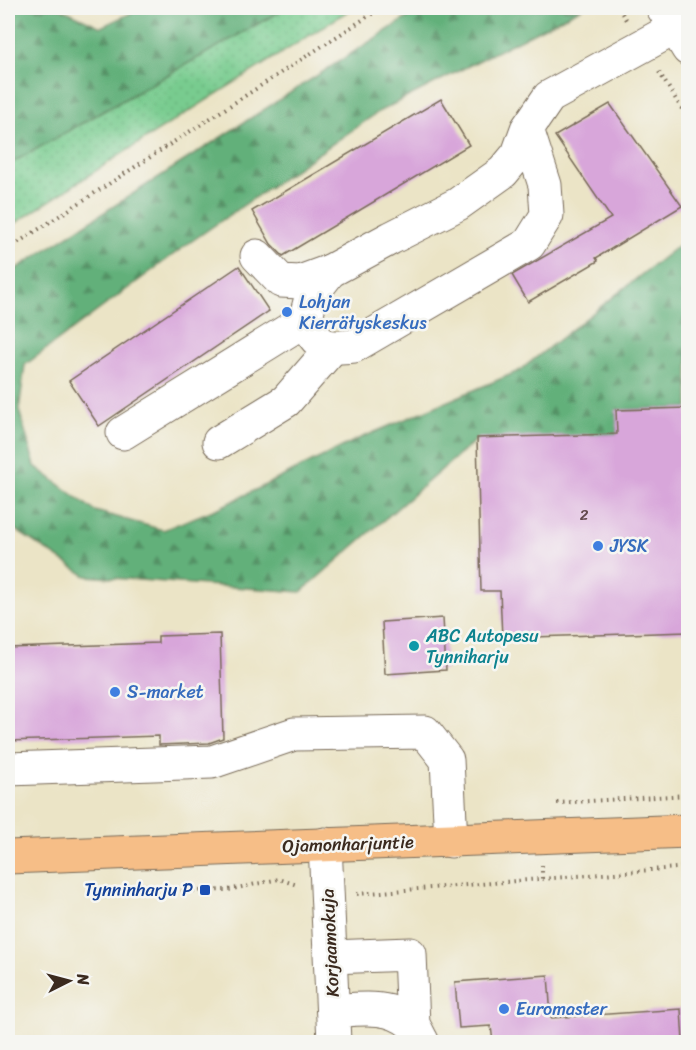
<svg xmlns="http://www.w3.org/2000/svg" width="696" height="1050" font-family="Sriracha,sans-serif">
<style>
.green{fill:url(#green-dots);stroke:#5a7b56;stroke-width:1.5}
.forest{fill:url(#forest-firs);stroke:#4e6d4c;stroke-width:1.5}
.building{fill:#d8a6da}
.lines{fill:none;stroke-linecap:round;stroke-linejoin:round}
.minor-casing{stroke:#796b59;stroke-width:35}
.major-casing{stroke:#796b59;stroke-width:35}
.path{stroke:#796b59;stroke-width:4;stroke-dasharray:1.5 4.5;stroke-linecap:butt}
.minor{stroke:#fff;stroke-width:33}
.major{stroke:#f6be87;stroke-width:33}
.shop-dot{fill:#3f7fe0;stroke:#f6f6f2;stroke-width:2}
.culture-dot{fill:#0f9aa8;stroke:#f6f6f2;stroke-width:2}
.transit-dot{fill:#1a4fb4;stroke:#f6f6f2;stroke-width:2}
.labels{text-anchor:middle;stroke-width:5;stroke-linejoin:round;paint-order:stroke}
.number-label{font-size:15px;fill:#62494d}
.shop-label{font-size:18px;fill:#366cbe;stroke:#f6f6f2;text-anchor:start}
.culture-label{font-size:18px;fill:#0d838f;stroke:#f6f6f2;text-anchor:start}
.street-label{font-size:18px;fill:#3b2a1e;stroke:#f6f6f2}
.transit-label{font-size:18px;fill:#164399;stroke:#f6f6f2;text-anchor:end}
</style>
<defs>
<pattern id="green-dots" width="8" height="8" patternUnits="userSpaceOnUse" patternTransform="scale(1.5)"><rect width="8" height="8" fill="#78cc8f"/><path d="M2 2h.1M6 6h.1" fill="none" stroke="#69af7b" stroke-width="1.8" stroke-linecap="round"/></pattern>
<pattern id="forest-firs" width="22" height="20" patternUnits="userSpaceOnUse" patternTransform="scale(1.5)"><rect width="22" height="20" fill="#62b07a"/><path d="M5 1l3.5 6h-7zM16 11l3.5 6h-7z" fill="#528f63"/></pattern>
</defs>
<rect width="100%" height="100%" fill="#f6f6f2"/>
<filter id="ink" filterUnits="userSpaceOnUse"><feTurbulence type="fractalNoise" baseFrequency=".0167" numOctaves="2"/><feDisplacementMap in="SourceGraphic" scale="12" xChannelSelector="R" yChannelSelector="G"/><feConvolveMatrix kernelMatrix="1 2 1 2 8 2 1 2 1" color-interpolation-filters="sRGB"/></filter>
<filter id="wash" filterUnits="userSpaceOnUse"><feTurbulence type="fractalNoise" baseFrequency=".008" numOctaves="4" result="noise"/><feDisplacementMap in="SourceGraphic" scale="24" xChannelSelector="R" yChannelSelector="G"/><feGaussianBlur stdDeviation="1.35" result="paint"/><feColorMatrix in="noise" values="0 0 0 0 0 0 0 0 0 0 0 0 0 0 0 0 0 1.4 0 .05"/><feComposite in="paint" operator="in"/></filter>
<g filter="url(#wash)">
<rect width="100%" height="100%" fill="#ebe4c6"/>
<polygon class="green" points="286,8 353,8 123,153 8,228 8,165"/>
<g class="forest">
<polygon points="8,8 60,8 101,27 142,8 286,8 8,165"/>
<polygon points="422,8 582,8 380,111 189,243 25,365 19,410 35,466 95,511 163,530 221,507 356,440 519,371 688,238 688,408 617,410 617,434 477,439 301,592 86,576 8,525 8,274"/>
</g>
<g id="blocks">
<g class="building">
<polygon points="441,99 469,145 283,256 271,244 252,211"/>
<polygon points="610,104 682,206 596,258 598,261 528,302 512,275 611,218 555,136"/>
<polygon points="239,266 269,311 99,426 69,381"/>
<polygon points="688,408 688,632 502,638 500,591 481,591 477,438 617,434 616,410"/>
<polygon points="443,618 446,670 385,674 382,622"/>
<polygon points="220,634 223,738 209,743 159,745 159,736 8,741 8,648 158,643 158,636"/>
<polygon points="548,975 551,1018 681,1009 683,1042 493,1042 491,1026 459,1028 455,982"/>
</g>
</g>
</g>
<g filter="url(#ink)">
<use href="#blocks" fill-opacity="0" stroke="#796b59" stroke-width="1.5"/>
<g class="lines">
<g class="minor-casing">
<g id="minor">
<polyline points="663,8 688,49"/>
<path d="M527,129L545,185L547,215L529,244L354,346C324,349 318,347 305,320L312,294L330,271L391,238L458,204L503,172L518,154L527,129L549,97L675,28"/>
<polyline points="257,256 281,281 300,282 330,271"/>
<polyline points="123,433 305,320"/>
<polyline points="219,442 286,401 332,348"/>
<polyline points="8,769 212,762 294,734 425,732 447,760 451,841"/>
<polyline points="325,844 334,1042"/>
<polyline points="331,957 410,954 413,1025"/>
<path d="M333,1011C360,1009 391,1004 412,1024C416,1028 419,1036 422,1041"/>
</g>
</g>
<g class="major-casing">
<polyline id="major" points="8,857 688,831"/>
</g>
<g class="path">
<polyline points="619,8 626,20"/>
<polyline points="659,72 688,119"/>
<polyline points="8,249 381,8"/>
<polyline points="557,803 688,795"/>
<polyline points="542,865 542,879"/>
<polyline points="140,884 170,891 228,890 279,879 297,885"/>
<polyline points="357,894 688,867"/>
</g>
<use href="#minor" class="minor"/>
<use href="#major" class="major"/>
</g>
</g>
<g class="shop-dot">
<circle cx="287" cy="312" r="6"/>
<circle cx="598" cy="546" r="6"/>
<circle cx="115" cy="692" r="6"/>
<circle cx="504" cy="1009" r="6"/>
</g>
<circle class="culture-dot" cx="414" cy="646" r="6"/>
<rect class="transit-dot" x="199" y="884" width="12" height="12" rx="3"/>
<g class="labels">
<g class="number-label">
<text x="584" y="520">2</text>
</g>
<g class="shop-label">
<text x="299" y="308">Lohjan<tspan x="299" dy="21">Kierrätyskeskus</tspan></text>
<text x="610" y="552">JYSK</text>
<text x="127" y="698">S-market</text>
<text x="516" y="1015">Euromaster</text>
</g>
<g class="culture-label">
<text x="426" y="642">ABC Autopesu<tspan x="426" dy="21">Tynniharju</tspan></text>
</g>
<g class="street-label">
<text transform="translate(348 844) rotate(-2)" y="6">Ojamonharjuntie</text>
<text transform="translate(330 943) rotate(-93)" y="6">Korjaamokuja</text>
</g>
<g class="transit-label">
<text x="193" y="896">Tynninharju P</text>
</g>
</g>
<rect width="696" height="1050" fill="none" stroke="#f6f6f2" stroke-width="30"/>
<g transform="translate(69 981) rotate(84)" stroke="#f6f6f2" stroke-width="4.5" paint-order="stroke">
<path d="M0-4.5L10 22L0 15L-10 22Z" fill="#3b2a1e"/>
<text y="-9" font-size="16" font-weight="bold" text-anchor="middle" fill="#3b2a1e">N</text>
</g>
</svg>
